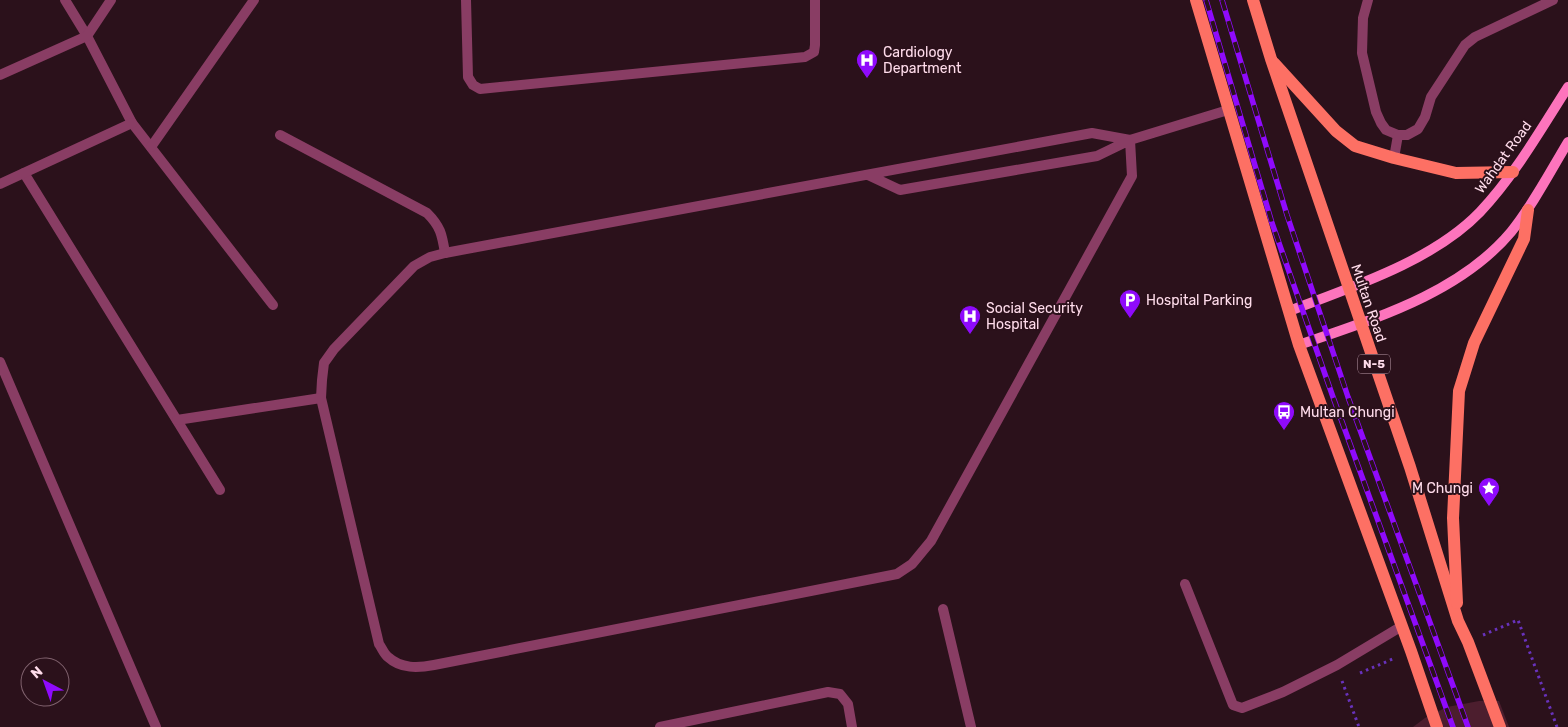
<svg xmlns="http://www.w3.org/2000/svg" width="1568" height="727" font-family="Rubik,sans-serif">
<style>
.building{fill:#4c1e2e}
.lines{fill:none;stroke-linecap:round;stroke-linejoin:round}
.path{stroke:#6832bc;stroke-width:3;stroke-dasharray:2.5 4;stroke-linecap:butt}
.service{stroke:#893d64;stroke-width:10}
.minor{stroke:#893d64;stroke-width:10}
.secondary{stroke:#fd74bc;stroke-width:10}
.primary{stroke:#fd7064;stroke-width:12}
.rail-casing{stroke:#8f0afc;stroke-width:5.5}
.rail{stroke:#2b111b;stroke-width:4;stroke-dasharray:11;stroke-linecap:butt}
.labels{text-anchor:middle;stroke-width:4;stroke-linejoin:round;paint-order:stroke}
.shield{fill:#2b111b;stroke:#bf9fad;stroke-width:1}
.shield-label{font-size:12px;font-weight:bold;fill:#ffdceb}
.poi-label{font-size:14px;fill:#ffdceb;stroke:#2b111b;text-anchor:start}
.street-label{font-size:14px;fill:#ffdceb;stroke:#2b111b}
</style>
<rect width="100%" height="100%" fill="#2b111b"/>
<polygon class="building" points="1479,701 1499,701 1509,727 1413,727 1425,718 1447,707"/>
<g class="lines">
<g class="path">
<polyline points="1483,635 1518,620 1557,727"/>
<polyline points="1360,673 1395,658"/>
<polyline points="1342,681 1359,727"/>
</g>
<polyline class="service" points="1185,584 1233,705 1242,708 1283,692 1337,665 1402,626"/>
<g class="minor">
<polyline points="65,0 87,36 132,123 273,305"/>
<polyline points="466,0 468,77 473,85 480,89 805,57 814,52 815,45 815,0"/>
<polyline points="1368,0 1363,18 1362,53 1376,112 1381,123 1386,130 1398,135"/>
<polyline points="0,75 87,36 111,0"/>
<path d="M280,135L427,213C441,227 442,235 445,253"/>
<polyline points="151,147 254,0"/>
<polyline points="1394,158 1398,135 1407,135 1418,129 1425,117 1431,97 1465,45 1475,37 1553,0"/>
<polyline points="24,173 220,490"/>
<path d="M868,175L900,190L1097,156L1130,140L1132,176L931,541L912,564L897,574L434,665C418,668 401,669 388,657C384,654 382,648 379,644L321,398L322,380L324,363L334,349L414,266L430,257L445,253L1092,133L1130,140L1228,110"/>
<polyline points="0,184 132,123"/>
<polyline points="0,362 156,727"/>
<polyline points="177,420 321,398"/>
<polyline points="943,609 971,727"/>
<polyline points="660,727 828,692 840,694 848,704 852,727"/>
</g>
<g class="secondary">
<path d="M1289,311C1352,287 1433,261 1480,212C1515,175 1541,129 1568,87"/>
<path d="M1299,345C1373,319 1459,294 1511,232C1533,205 1550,172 1568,142"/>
</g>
<g class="primary">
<polyline points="1196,0 1299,345 1411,651 1437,727"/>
<polyline points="1253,0 1271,59 1410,467 1458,621 1468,642 1500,727"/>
<polyline points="1274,63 1336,131 1355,146 1394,158 1456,173 1513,172"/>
<polyline points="1457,603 1453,518 1459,391 1474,343 1524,239 1528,210"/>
</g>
<g class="rail-casing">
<g id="rail">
<polyline points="1206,0 1272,223 1333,397 1453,727"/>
<polyline points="1222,0 1287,215 1348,397 1468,727"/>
</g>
</g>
<use href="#rail" class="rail"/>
</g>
<defs>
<g id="hospital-pin" transform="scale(1.125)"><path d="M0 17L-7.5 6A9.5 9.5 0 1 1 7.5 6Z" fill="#8f0afc" stroke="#2b111b"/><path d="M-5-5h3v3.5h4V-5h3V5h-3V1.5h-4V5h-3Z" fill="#fff"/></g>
<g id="parking-pin" transform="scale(1.125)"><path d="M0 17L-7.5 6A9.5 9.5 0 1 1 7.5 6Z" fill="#8f0afc" stroke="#2b111b"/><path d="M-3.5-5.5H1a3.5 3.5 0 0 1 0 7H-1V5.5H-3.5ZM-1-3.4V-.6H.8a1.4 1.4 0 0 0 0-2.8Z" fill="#fff"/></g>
<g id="bus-pin" transform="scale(1.125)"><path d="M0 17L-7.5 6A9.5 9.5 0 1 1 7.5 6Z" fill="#8f0afc" stroke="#2b111b"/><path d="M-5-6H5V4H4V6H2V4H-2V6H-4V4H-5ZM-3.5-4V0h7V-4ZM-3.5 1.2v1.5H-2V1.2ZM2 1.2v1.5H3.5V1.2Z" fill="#fff"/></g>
<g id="sight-pin" transform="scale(1.125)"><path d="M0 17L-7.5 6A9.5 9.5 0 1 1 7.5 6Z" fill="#8f0afc" stroke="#2b111b"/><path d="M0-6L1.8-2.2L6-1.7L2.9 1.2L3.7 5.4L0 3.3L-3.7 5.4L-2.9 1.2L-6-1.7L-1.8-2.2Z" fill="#fff"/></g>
</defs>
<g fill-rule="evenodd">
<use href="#hospital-pin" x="867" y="60"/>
<use href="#parking-pin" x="1130" y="300"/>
<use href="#hospital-pin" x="970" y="316"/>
<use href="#bus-pin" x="1284" y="412"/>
<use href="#sight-pin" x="1489" y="488"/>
</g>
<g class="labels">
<rect class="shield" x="1358" y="354.5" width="32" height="19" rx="4"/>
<g class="shield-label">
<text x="1374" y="368">N-5</text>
</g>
<g class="poi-label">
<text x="883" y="57">Cardiology<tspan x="883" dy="16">Department</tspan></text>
<text x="1146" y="305">Hospital Parking</text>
<text x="986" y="313">Social Security<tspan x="986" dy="16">Hospital</tspan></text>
<text x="1300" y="417">Multan Chungi</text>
<text x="1473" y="493" text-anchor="end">M Chungi</text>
</g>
<g class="street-label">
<text transform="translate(1503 157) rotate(-54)" y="5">Wahdat Road</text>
<text transform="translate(1369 303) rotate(71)" y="5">Multan Road</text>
</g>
</g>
<g transform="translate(45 682) rotate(319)"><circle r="24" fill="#2b111b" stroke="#80626e"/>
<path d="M0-4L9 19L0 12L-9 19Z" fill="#8f0afc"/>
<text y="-8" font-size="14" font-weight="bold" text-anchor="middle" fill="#ffdceb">N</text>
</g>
</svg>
